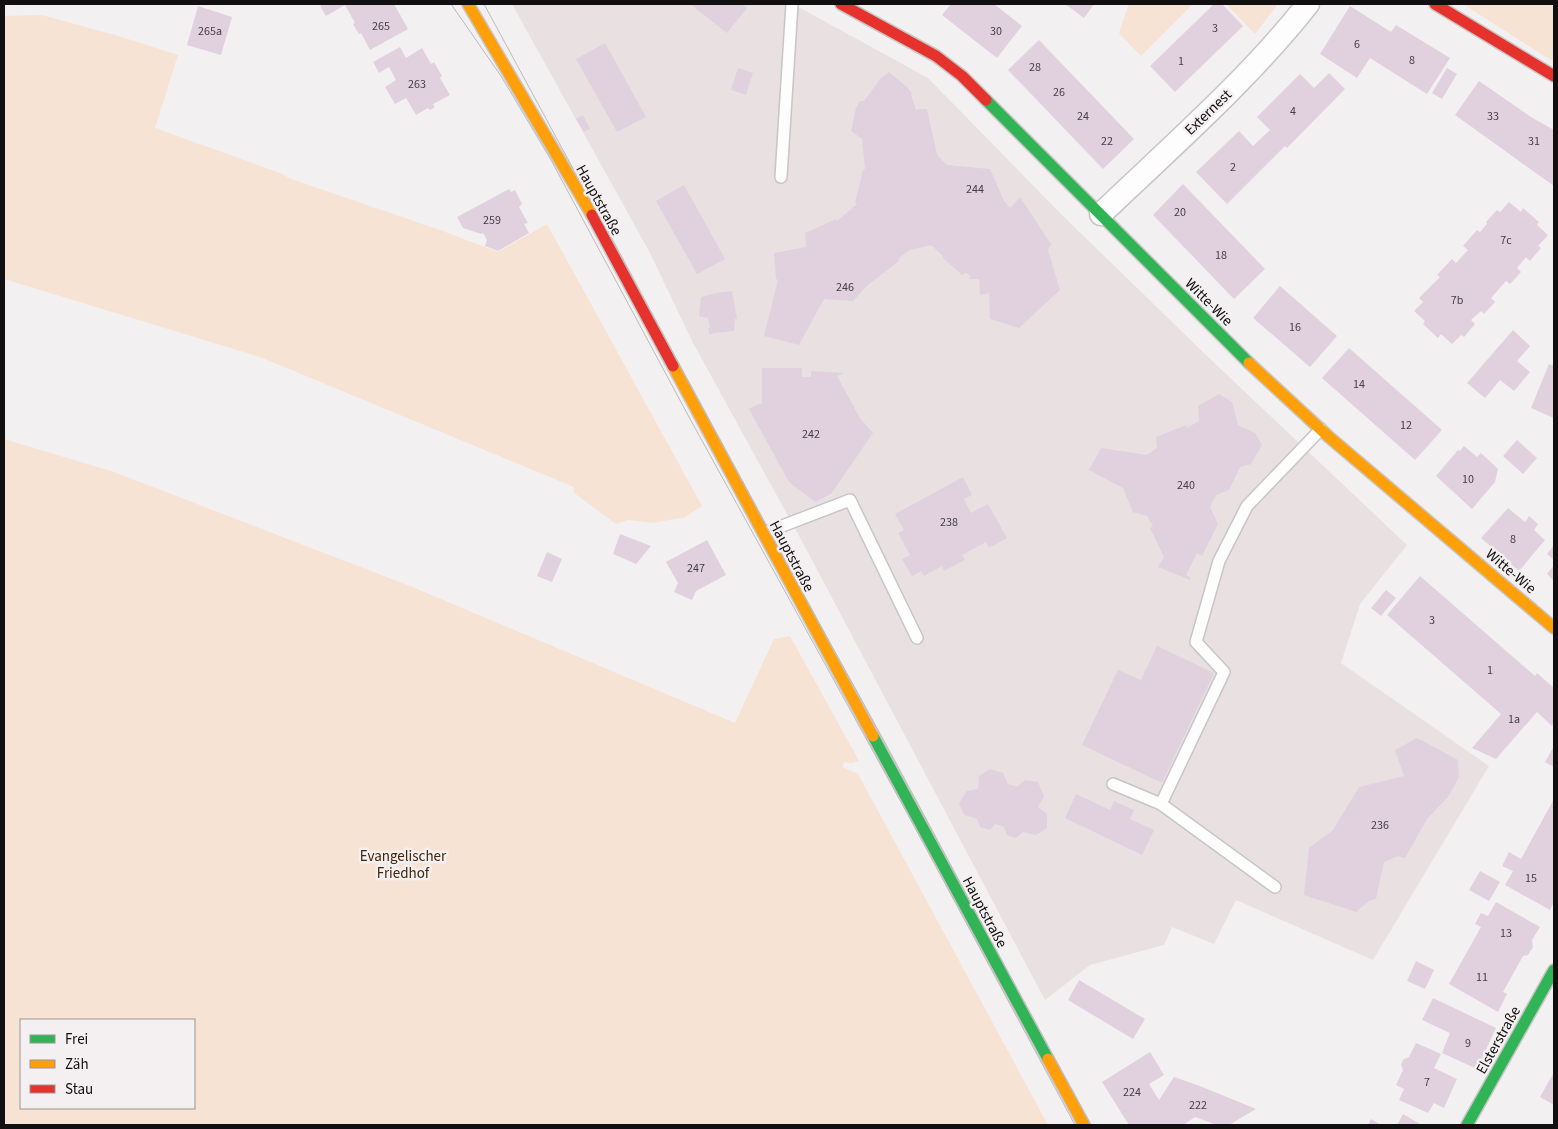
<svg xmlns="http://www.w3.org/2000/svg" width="1558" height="1129" font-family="'Source Sans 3',sans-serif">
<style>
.built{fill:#e9e0e2}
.green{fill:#f6e3d3;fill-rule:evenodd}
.building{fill:#e1d1de}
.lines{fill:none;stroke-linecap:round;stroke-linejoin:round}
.lane-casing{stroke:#c7c5c6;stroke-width:14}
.street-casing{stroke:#c7c5c6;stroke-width:25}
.fast-casing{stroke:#c7c5c6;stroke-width:14}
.slow-casing{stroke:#c7c5c6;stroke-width:14}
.jam-casing{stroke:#c7c5c6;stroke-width:14}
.lane{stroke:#fdfdfd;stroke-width:11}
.street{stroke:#fdfdfd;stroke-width:22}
.fast{stroke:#30b455;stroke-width:11}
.slow{stroke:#ff9f0a;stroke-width:11}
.jam{stroke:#e5322d;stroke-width:11}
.tram{stroke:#bbbaba;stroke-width:1}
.labels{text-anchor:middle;stroke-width:5;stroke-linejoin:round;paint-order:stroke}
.number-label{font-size:12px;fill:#454044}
.street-label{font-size:15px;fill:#110f10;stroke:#f4eff0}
.park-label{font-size:15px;fill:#422704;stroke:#f4eff0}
</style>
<rect width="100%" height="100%" fill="#f3f0f1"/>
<polygon class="built" points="512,4 793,4 928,78 1061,214 1206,355 1407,545 1360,604 1341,663 1489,766 1373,960 1236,900 1214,944 1172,927 1164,945 1090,965 1045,1000 804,545 692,341 650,253"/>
<g class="green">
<polygon points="1129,4 1193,4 1141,56 1119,33"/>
<polygon points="1226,4 1278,4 1255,34"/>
<polygon points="1463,4 1554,4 1554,62"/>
<polygon points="42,15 115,35 178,55 155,128 280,173 291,179 440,230 498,252 547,224 702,506 685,517 653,523 628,520 616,524 574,493 574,487 260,357 4,279 4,16"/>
<path d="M4,439L114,472L410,586L735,723L774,639L790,636L859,761L851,763L844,762L842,767L858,774L1048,1125H4ZM194,1020V1108H21V1020Z"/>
</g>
<g class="building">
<polygon points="324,4 394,4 408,29 370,50 361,33 359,34 353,24 355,23 345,5 326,16 320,6"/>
<polygon points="690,4 742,4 747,8 727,33"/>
<polygon points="951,4 994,4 1022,26 997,58 942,15"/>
<polygon points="1065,4 1094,4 1084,18"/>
<polygon points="1214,4 1222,4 1243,26 1175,92 1150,66"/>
<polygon points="198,6 232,17 221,55 187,45"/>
<polygon points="1350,6 1391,32 1396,25 1450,58 1427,94 1370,58 1357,78 1320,54"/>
<polygon points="1039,40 1134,139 1103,169 1008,70"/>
<polygon points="605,43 646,117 617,132 576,59"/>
<polygon points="400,47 406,58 422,48 431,64 434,62 442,76 440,78 450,95 433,104 435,107 430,110 428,108 416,115 406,98 395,104 385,87 396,80 389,67 379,73 373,62"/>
<polygon points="738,68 753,73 746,95 731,90"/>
<polygon points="1447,68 1457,74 1442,99 1432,93"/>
<polygon points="889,72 908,88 912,94 911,95 916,110 919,109 927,109 937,155 947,165 990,169 1004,201 1010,208 1020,197 1051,244 1048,250 1060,290 1019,328 990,319 989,293 980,295 979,279 970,279 970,275 966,273 962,275 943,258 943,256 931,245 910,250 899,258 899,261 868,285 853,301 824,299 799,345 764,336 778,280 776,279 774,253 806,247 805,233 836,219 837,221 857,204 855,202 863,170 865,169 862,139 851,131 856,108 860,101 864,101 880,79"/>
<polygon points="1329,73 1345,89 1287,148 1285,146 1227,204 1196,172 1239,131 1253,146 1270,130 1257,117 1300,74 1314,88"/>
<polygon points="1479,81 1531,117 1554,130 1554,186 1455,115"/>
<polygon points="583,115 590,129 584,132 576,119"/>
<polygon points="1183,184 1265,269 1234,299 1153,215"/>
<polygon points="684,185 725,259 697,274 656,201"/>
<polygon points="509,189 511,192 515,190 522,204 519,207 528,223 524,224 529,233 498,251 485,246 487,240 483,233 481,234 463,228 457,217"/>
<polygon points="1509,202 1521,212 1523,208 1539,222 1537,225 1548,235 1538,246 1541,248 1530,261 1526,257 1517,268 1521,272 1510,284 1506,281 1491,298 1495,302 1484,314 1481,311 1471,320 1475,324 1464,337 1461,335 1452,344 1441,334 1438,338 1423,324 1425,321 1414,311 1423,302 1419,298 1440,277 1437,275 1452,259 1456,263 1468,250 1463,246 1477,230 1480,232 1487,224 1486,222 1497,210 1500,212"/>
<polygon points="1280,286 1337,336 1310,367 1253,318"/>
<polygon points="732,291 737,319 735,319 734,331 709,334 708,328 710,327 708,318 699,316 701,297 717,293"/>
<polygon points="1513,330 1530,346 1517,361 1530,372 1514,391 1500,380 1485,398 1467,383"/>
<polygon points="1349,348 1442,430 1415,460 1322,378"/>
<polygon points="1549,364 1554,366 1554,418 1531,408"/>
<polygon points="762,368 802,368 802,377 811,377 811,371 844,373 837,376 860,418 873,433 831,494 815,502 789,482 749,409 758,404 762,404"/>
<polygon points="1219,394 1232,402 1238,425 1255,433 1262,445 1251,464 1240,467 1229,490 1216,495 1210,507 1218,524 1202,556 1197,553 1186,575 1191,578 1190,580 1158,567 1164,557 1150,528 1153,526 1147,516 1133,512 1123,488 1089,470 1101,448 1147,455 1157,448 1156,437 1186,425 1187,428 1199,421 1198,406"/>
<polygon points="1517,440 1537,458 1523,474 1503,456"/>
<polygon points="1464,446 1477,457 1481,453 1498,469 1495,482 1472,509 1436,476 1458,450 1460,451"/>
<polygon points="963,477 972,495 964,499 971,513 988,504 1007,538 989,548 986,542 962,555 965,560 944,571 942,566 924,576 921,571 912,576 902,559 910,555 898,533 904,530 895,514"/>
<polygon points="1508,508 1525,522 1529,516 1538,524 1534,530 1545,540 1519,571 1481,538"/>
<polygon points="620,534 651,546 636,564 613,554"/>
<polygon points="707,540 726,575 696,591 692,600 674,592 678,583 666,562"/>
<polygon points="1554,545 1554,560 1547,554"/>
<polygon points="547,552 562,559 552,582 537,576"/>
<polygon points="1554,565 1554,581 1547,574"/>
<polygon points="1420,576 1535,676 1537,673 1554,688 1554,724 1552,726 1537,712 1496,759 1472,748 1501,714 1387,615"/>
<polygon points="1386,590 1396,598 1381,616 1371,608"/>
<polygon points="1157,646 1214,673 1162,783 1082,745 1118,670 1141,680"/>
<polygon points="1417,738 1458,760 1459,777 1448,797 1427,819 1405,858 1398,856 1384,862 1376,899 1369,901 1356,912 1304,895 1309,848 1333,830 1359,787 1404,776 1395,750"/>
<polygon points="1554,746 1554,767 1545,762"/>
<polygon points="990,769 1003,773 1008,784 1017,787 1025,780 1038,782 1044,796 1038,807 1047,814 1047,828 1036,835 1023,832 1016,838 1007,835 1004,827 995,824 990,830 980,827 977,819 964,815 959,803 967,791 978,789 979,776"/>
<polygon points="1076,794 1110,810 1114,801 1134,810 1130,819 1154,830 1142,855 1065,818"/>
<polygon points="1554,799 1554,902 1550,910 1505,885 1513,871 1502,866 1509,852 1521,859"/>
<polygon points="1480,871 1500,882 1489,901 1469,890"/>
<polygon points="1496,902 1540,927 1532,940 1533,947 1528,955 1523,956 1503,992 1507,994 1498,1012 1449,984 1481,927 1475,924 1481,913 1488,916"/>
<polygon points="1416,961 1434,970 1425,989 1407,981"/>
<polygon points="1079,980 1145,1019 1133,1039 1068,1000"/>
<polygon points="1433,998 1496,1028 1477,1069 1442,1053 1450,1033 1422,1020"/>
<polygon points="1416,1043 1441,1054 1434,1068 1457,1079 1444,1108 1434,1103 1428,1113 1399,1100 1404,1089 1396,1085 1403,1070 1401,1064 1404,1059 1409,1057"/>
<polygon points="1150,1052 1164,1075 1149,1084 1159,1100 1174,1077 1200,1086 1256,1109 1229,1125 1217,1125 1195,1117 1183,1125 1129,1125 1102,1082"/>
<polygon points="1554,1072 1554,1105 1540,1097"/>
<polygon points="1403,1114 1422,1125 1397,1125"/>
<polygon points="1371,1119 1381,1125 1368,1125"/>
</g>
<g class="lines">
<g class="lane-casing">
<g id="lane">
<polyline points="781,177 792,4"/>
<polyline points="764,533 850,500 917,638"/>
<polyline points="1113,784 1161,804 1275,887"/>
<polyline points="1161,804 1224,672 1196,642 1219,561 1247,506 1321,429"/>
</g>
</g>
<g class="street-casing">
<path id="street" d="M1101,214C1172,146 1247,81 1308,4"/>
</g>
<g class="fast-casing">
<g id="fast">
<polyline points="986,100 1249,363"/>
<polyline points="873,736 1048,1059"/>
<polyline points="1467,1125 1554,970"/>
</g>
</g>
<g class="slow-casing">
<g id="slow">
<polyline points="468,4 592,215"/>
<polyline points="1249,363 1329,437 1554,628"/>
<polyline points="673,366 873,736"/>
<polyline points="1048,1059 1084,1125"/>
</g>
</g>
<g class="jam-casing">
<g id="jam">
<polyline points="841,4 936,56 962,76 986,100"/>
<polyline points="1435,4 1554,76"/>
<polyline points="592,215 673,366"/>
</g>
</g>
<use href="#lane" class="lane"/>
<use href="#street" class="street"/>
<use href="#fast" class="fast"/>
<use href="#slow" class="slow"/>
<use href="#jam" class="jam"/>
<g class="tram">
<polyline points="451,4 501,76 551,160 689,417 907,813 1075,1125"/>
<path d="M484,4L820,625C913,790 999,959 1091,1125"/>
</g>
</g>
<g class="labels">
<g class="number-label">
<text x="381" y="30">265</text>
<text x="1215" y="32">3</text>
<text x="210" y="35">265a</text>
<text x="996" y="35">30</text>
<text x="1357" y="48">6</text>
<text x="1412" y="64">8</text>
<text x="1181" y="65">1</text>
<text x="1035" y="71">28</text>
<text x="417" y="88">263</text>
<text x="1059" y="96">26</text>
<text x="1293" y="115">4</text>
<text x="1083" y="120">24</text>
<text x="1493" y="120">33</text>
<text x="1107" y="145">22</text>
<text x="1534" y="145">31</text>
<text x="1233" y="171">2</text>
<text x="975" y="193">244</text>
<text x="1180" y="216">20</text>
<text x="492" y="224">259</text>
<text x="1506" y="244">7c</text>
<text x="1221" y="259">18</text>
<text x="845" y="291">246</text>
<text x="1457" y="304">7b</text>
<text x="1295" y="331">16</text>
<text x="1359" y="388">14</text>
<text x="1406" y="429">12</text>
<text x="811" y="438">242</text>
<text x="1468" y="483">10</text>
<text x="1186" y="489">240</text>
<text x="949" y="526">238</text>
<text x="1513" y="543">8</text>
<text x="696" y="572">247</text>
<text x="1432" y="624">3</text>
<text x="1490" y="674">1</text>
<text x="1514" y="723">1a</text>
<text x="1380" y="829">236</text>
<text x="1531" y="882">15</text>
<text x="1506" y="937">13</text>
<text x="1482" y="981">11</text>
<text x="1468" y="1047">9</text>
<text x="1427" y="1086">7</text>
<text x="1132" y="1096">224</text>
<text x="1198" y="1109">222</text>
</g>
<g class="street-label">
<text transform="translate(1208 112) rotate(-44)" y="5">Externest</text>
<text transform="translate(599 200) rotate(61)" y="5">Hauptstraße</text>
<text transform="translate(1209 302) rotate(45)" y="5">Witte-Wie</text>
<text transform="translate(792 556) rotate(62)" y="5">Hauptstraße</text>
<text transform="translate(1511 571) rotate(40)" y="5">Witte-Wie</text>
<text transform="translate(985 912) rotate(62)" y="5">Hauptstraße</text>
<text transform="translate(1498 1040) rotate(-61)" y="5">Elsterstraße</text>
</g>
<g class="park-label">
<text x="403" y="861">Evangelischer<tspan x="403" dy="17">Friedhof</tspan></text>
</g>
</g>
<rect width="1558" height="1129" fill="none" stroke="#110f10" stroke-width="10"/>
<rect x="20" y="1019" width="175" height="90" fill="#f4eff0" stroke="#999596"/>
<rect x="30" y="1035" width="25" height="8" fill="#30b455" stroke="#999596"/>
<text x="65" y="1044" font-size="15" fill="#110f10">Frei</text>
<rect x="30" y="1060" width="25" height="8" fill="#ff9f0a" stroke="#999596"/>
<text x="65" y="1069" font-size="15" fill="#110f10">Zäh</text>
<rect x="30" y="1085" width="25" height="8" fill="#e5322d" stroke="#999596"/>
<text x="65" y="1094" font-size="15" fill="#110f10">Stau</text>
</svg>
